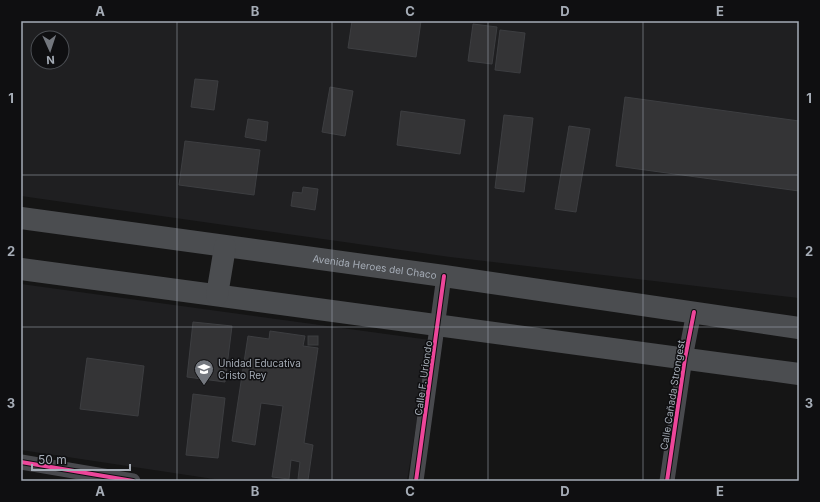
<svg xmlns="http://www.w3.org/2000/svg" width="820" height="502" font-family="Inter,sans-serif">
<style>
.built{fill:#1f1f21;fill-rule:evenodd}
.building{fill:#343436;stroke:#3d3e41}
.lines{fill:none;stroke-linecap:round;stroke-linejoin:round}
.street{stroke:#494a4e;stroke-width:15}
.primary{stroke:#4b4d50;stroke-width:22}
.cycleway-casing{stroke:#0f0f11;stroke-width:6}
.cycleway{stroke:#ed469a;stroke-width:4}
.grid{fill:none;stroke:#a5acb6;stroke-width:1;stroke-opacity:0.55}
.labels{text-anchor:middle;stroke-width:3;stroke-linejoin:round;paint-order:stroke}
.street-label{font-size:10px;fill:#a5acb6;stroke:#0f0f11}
.poi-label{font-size:10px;fill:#a5acb6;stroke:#0f0f11;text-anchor:start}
.neatline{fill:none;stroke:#a5acb6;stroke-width:1.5}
.grid-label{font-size:13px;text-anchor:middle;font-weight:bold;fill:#a5acb6}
</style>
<rect width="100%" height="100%" fill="#151515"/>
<g class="built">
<path d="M21,21H799V298L450,257L21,196ZM38,38H62V62H38Z"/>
<polygon points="21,284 430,340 407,481 227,481 21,450"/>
</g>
<g class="building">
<polygon points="352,21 421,21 416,57 348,48"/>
<polygon points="473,24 497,27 492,64 468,61"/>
<polygon points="500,30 525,33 520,73 495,70"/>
<polygon points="195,79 218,81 214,110 191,107"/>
<polygon points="330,87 353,91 345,136 322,132"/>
<polygon points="625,97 799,121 799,191 616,166"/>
<polygon points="401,111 465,120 460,154 397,145"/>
<polygon points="504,115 533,118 524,192 495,188"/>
<polygon points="248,119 268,122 266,141 245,137"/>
<polygon points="569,126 590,129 576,212 555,209"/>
<polygon points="185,141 260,150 254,195 179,185"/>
<polygon points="303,187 318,189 315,210 291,206 293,192 302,193"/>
<polygon points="193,322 232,326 225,382 187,377"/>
<polygon points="270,331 305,336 303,346 318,348 304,443 313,445 308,480 298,479 300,462 291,460 289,479 272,477 283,406 261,403 255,445 232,441 248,336 269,339"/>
<rect x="308" y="336" width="10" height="9"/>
<polygon points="87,358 144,366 138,416 80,409"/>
<polygon points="193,394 225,398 218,458 186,455"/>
</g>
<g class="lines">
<g class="street">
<polyline points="21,462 133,481"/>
<polyline points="416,481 444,276"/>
<polyline points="667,481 685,358 694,312"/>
</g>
<g class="primary">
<path id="s1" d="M21,218L444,276L799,328"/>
<polyline points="21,269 799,374"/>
<polyline points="217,295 225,247"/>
</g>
<g class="cycleway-casing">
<g id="cycleway">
<polyline points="21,462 133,481"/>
<polyline points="416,481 444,276"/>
<polyline points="667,481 685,358 694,312"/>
</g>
</g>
<use href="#cycleway" class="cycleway"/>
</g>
<path class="grid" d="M177,21V481M332,21V481M488,21V481M643,21V481M21,175H799M21,327H799"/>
<defs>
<g id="school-pin" transform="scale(1)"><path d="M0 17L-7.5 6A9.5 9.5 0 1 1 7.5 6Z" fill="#73777e" stroke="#0f0f11"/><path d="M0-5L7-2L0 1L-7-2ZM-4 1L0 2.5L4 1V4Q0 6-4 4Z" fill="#fff"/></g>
</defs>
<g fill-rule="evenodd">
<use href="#school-pin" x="204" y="369"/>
</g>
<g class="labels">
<g class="street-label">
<text dy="4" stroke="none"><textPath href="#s1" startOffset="357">Avenida Heroes del Chaco</textPath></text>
<text transform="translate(423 378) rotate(-82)" y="4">Calle F. Uriondo</text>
<text transform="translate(672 395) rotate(-81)" y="4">Calle Cañada Strongest</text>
</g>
<g class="poi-label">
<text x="218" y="367">Unidad Educativa<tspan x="218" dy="12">Cristo Rey</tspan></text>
</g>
</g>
<rect width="820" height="502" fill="none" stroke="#0f0f11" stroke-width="44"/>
<g transform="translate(50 50) rotate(177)"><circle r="19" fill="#0f0f11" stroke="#4b4e53"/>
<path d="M0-3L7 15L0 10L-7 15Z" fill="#73777e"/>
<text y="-6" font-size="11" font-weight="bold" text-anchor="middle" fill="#a5acb6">N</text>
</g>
<path d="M32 464v6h98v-6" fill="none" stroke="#a5acb6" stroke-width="2"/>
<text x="38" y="464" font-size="12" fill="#a5acb6" stroke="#0f0f11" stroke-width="3" paint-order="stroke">50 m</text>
<rect x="22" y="22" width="776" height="458" class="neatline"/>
<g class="grid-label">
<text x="100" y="16">A</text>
<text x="255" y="16">B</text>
<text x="410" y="16">C</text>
<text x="565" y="16">D</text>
<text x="720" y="16">E</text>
<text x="11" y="103">1</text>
<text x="809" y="103">1</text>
<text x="11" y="256">2</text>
<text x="809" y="256">2</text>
<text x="11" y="408">3</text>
<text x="809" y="408">3</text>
<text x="100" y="496">A</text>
<text x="255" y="496">B</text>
<text x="410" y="496">C</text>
<text x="565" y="496">D</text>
<text x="720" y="496">E</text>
</g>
</svg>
